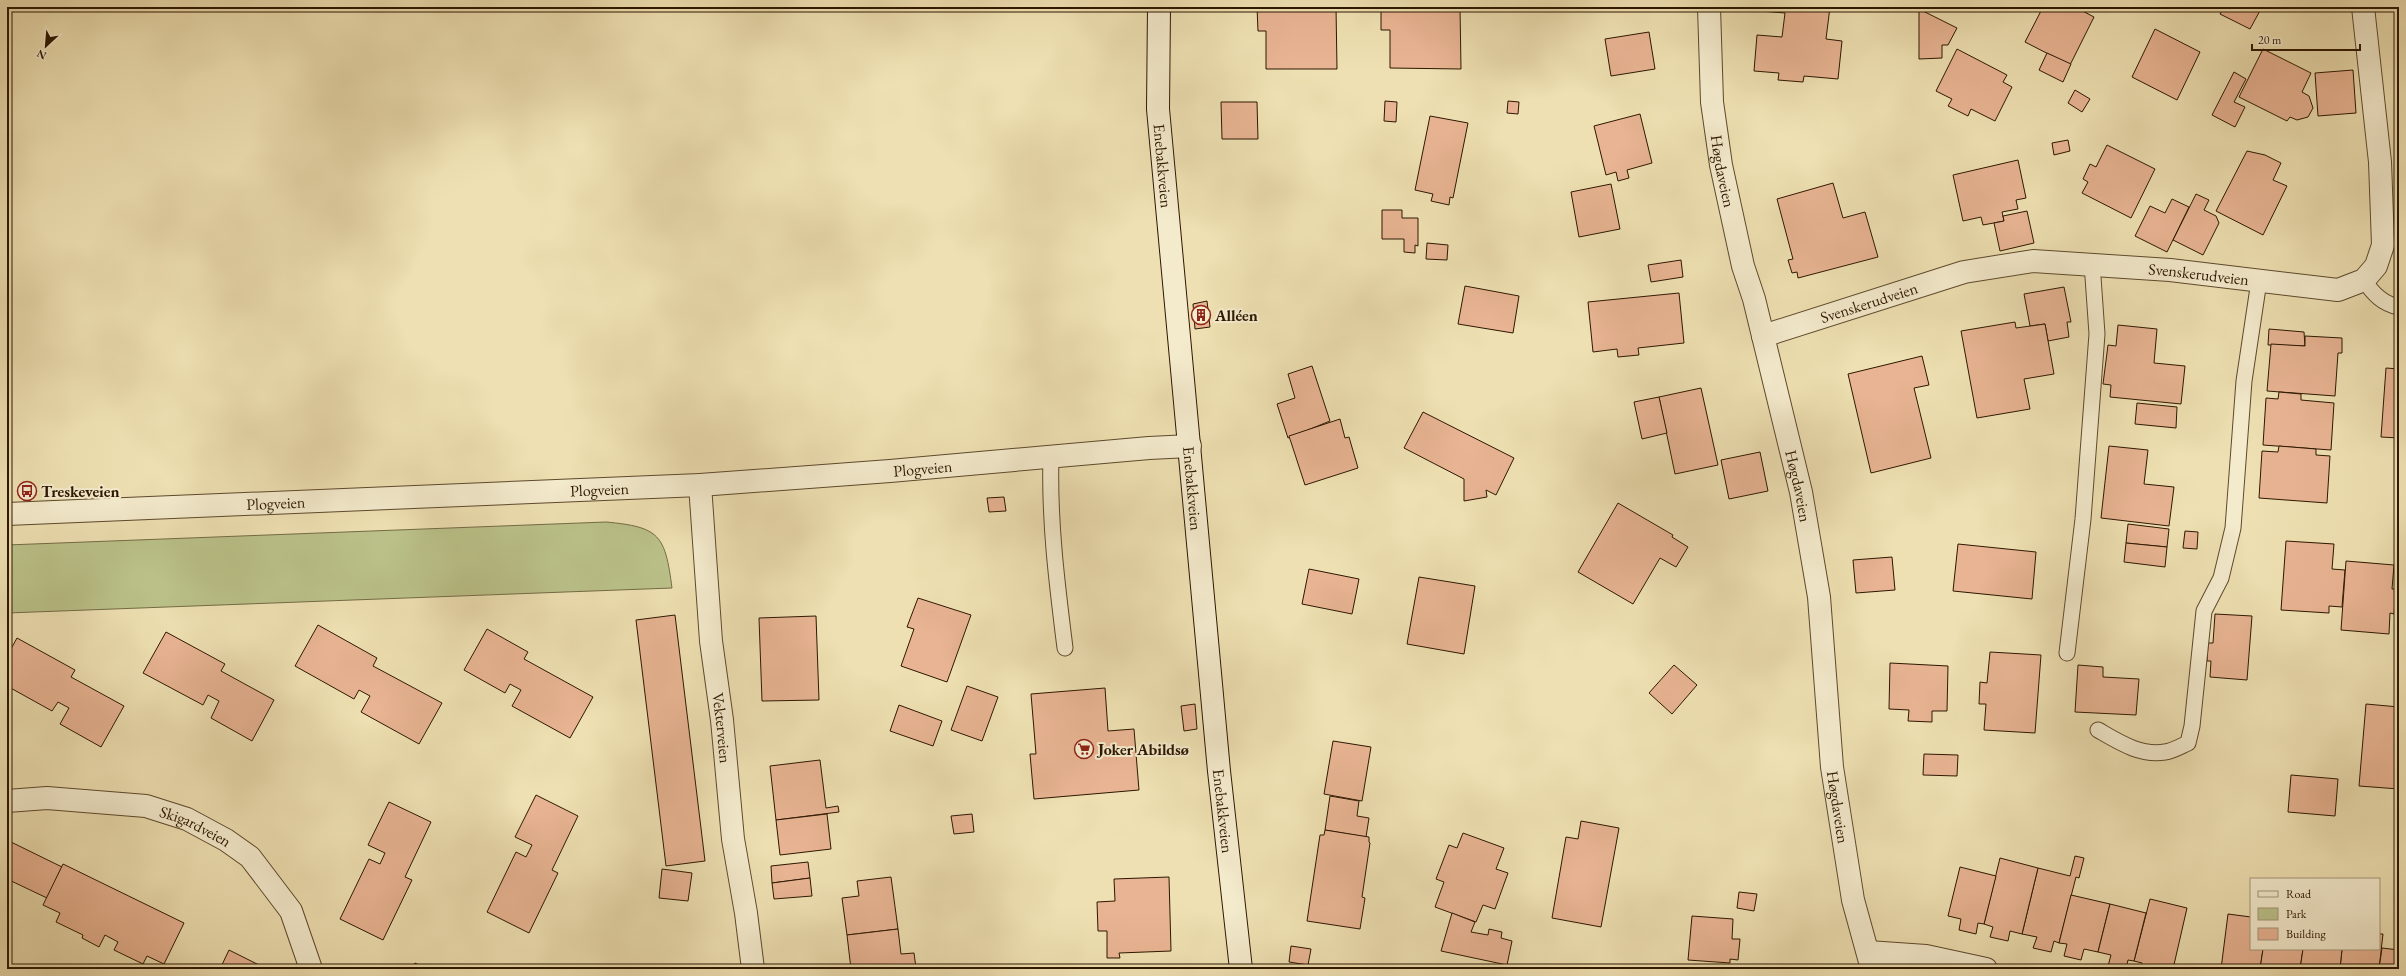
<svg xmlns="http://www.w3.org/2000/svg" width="2406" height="976" font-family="'EB Garamond',serif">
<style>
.green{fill:#bbc28a;stroke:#746c45}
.building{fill:#e8b493;stroke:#2d1700}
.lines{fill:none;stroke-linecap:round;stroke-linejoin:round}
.service-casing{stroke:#5d492c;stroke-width:17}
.minor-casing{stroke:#5d492c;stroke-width:24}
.tertiary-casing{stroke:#5d492c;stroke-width:24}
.secondary-casing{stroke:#2d1700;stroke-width:24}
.service{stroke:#f4ebcd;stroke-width:15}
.minor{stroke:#f4ebcd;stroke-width:22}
.tertiary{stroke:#f4ebcd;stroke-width:22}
.secondary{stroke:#f4ebcd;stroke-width:22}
.labels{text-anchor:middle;stroke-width:4;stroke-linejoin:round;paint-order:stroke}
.street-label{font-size:16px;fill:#2d1700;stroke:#f4ebcd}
.poi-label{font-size:16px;font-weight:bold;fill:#2d1700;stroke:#f4ebcd;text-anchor:start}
</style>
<rect width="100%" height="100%" fill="#eee0b2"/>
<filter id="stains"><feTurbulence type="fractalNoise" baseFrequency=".005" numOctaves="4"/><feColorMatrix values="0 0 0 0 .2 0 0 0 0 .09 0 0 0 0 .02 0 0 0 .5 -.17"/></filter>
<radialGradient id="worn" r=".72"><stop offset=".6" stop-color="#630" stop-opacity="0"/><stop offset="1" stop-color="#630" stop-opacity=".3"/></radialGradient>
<path class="green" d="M606,522C660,527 665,535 672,588L7,613V545Z"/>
<g class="building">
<polygon points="1257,7 1336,7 1337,69 1266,69 1266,31 1258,31"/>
<polygon points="1381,7 1460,7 1461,69 1390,68 1390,30 1381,30"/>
<polygon points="1566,7 1602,7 1602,11 1566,9"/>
<polygon points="1760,7 1830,7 1826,39 1842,41 1838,79 1804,76 1803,82 1778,80 1779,73 1754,71 1757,35 1782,37 1785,13 1760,11"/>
<polygon points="1966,7 1976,7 1974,11"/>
<polygon points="2043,7 2075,7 2094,17 2070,65 2025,42"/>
<polygon points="2224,7 2262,7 2250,29 2220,14"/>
<polygon points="1919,9 1957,28 1948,45 1942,45 1942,58 1919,59"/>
<polygon points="2155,29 2200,52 2177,100 2132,77"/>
<polygon points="1649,32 1655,69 1611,76 1605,39"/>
<polygon points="1957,49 2007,75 2003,82 2012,87 1995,121 1971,109 1968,116 1948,106 1952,99 1936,91"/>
<polygon points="2263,49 2311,73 2302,92 2309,96 2313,108 2308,117 2297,120 2290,117 2287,121 2239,97"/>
<polygon points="2047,53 2071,64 2063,82 2039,70"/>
<polygon points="2353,70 2356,113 2318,116 2315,73"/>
<polygon points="2234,72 2246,79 2234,102 2245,107 2235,127 2212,115"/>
<polygon points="2075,90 2090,99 2082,112 2068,103"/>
<polygon points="1385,101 1397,102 1396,122 1384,121"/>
<polygon points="1508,101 1519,102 1518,114 1507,113"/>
<polygon points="1221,102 1257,102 1258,139 1222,139"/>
<polygon points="1640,114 1652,163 1627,170 1629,178 1618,181 1616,172 1606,175 1594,126"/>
<polygon points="1430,116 1468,123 1453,198 1450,197 1449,205 1431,201 1433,194 1415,190"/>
<polygon points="2068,140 2070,151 2054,155 2052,143"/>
<polygon points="2107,145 2155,169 2131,218 2082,193 2088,182 2083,179 2090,164 2096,167"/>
<polygon points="2247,151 2265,155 2281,163 2273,180 2287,186 2263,235 2216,211"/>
<polygon points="2018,160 2026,198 2016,200 2018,209 2002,212 2004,221 1983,225 1981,217 1963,221 1953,175"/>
<polygon points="1833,183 1843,218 1865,212 1878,257 1798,278 1797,272 1792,273 1788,260 1793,259 1777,199"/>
<polygon points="1611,184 1620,229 1579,237 1571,192"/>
<polygon points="2196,194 2209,200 2204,210 2216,216 2219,223 2203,255 2173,240"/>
<polygon points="2172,199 2189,207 2167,252 2135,236 2150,206 2165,213"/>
<polygon points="1382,210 1402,210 1402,218 1418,218 1418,246 1415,245 1415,253 1404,252 1404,239 1382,239"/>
<polygon points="2027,211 2034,243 2000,251 1994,223 2004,221 2003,216"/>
<polygon points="1427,243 1448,245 1447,260 1426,259"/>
<polygon points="1681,260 1683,277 1651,282 1648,265"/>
<polygon points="1465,286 1519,296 1513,333 1458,324"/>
<polygon points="2064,287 2071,322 2067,322 2069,337 2048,341 2045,324 2030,326 2024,294"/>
<polygon points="1679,293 1684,343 1638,348 1639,355 1618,357 1617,349 1593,352 1588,302"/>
<polygon points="1207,301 1210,327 1195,329 1193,304"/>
<polygon points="2015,322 2016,328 2045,324 2054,374 2024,379 2030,409 1977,418 1961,331"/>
<polygon points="2118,325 2157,329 2154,363 2185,366 2181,404 2110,397 2111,385 2103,384 2108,345 2116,346"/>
<polygon points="2269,329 2304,332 2305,346 2268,345"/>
<polygon points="2305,336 2342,338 2342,353 2338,353 2335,396 2267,391 2271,344 2305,346"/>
<polygon points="1922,356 1929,385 1914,388 1931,458 1871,473 1848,374"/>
<polygon points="1312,366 1330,421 1288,438 1277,404 1295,398 1288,374"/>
<polygon points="2386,368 2399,369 2399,438 2381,437"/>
<polygon points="1701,388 1718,465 1675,474 1659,397"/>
<polygon points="2279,392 2301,394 2301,400 2334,403 2331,450 2263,445 2266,398 2278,399"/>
<polygon points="1659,397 1667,433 1642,439 1634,402"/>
<polygon points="2137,403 2177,407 2176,428 2135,424"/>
<polygon points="1423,412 1514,458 1496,495 1486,490 1487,497 1464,501 1464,479 1404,448"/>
<polygon points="1340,419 1345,438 1349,437 1358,468 1305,485 1289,436"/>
<polygon points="2109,446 2148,450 2144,484 2174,487 2169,526 2101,518"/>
<polygon points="2279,446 2316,449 2316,455 2330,456 2327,503 2259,498 2262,451 2278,452"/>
<polygon points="1760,452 1768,491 1729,499 1721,460"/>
<polygon points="1004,497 1006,511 989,512 987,498"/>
<polygon points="1618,503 1673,535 1672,537 1688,547 1676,567 1660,558 1633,604 1578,572"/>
<polygon points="2128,524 2169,529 2167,547 2126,543"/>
<polygon points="2185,531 2198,532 2197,549 2183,548"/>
<polygon points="2286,541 2334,544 2332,569 2345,570 2342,607 2329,606 2329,613 2281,610"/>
<polygon points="2126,543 2167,547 2165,567 2124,562"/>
<polygon points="1958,544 2036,552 2032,599 1953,591"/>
<polygon points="1892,557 1895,590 1856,593 1853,560"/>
<polygon points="2346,561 2394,565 2392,589 2396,589 2394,614 2390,613 2389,634 2341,630"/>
<polygon points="1309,569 1359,579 1352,614 1302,604"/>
<polygon points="1419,577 1475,586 1464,654 1407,644"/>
<polygon points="918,598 971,615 947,682 901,666 914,629 907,627"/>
<polygon points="2215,614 2252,616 2247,680 2210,677 2211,661 2207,661 2208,643 2213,643"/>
<polygon points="675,615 705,861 666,866 636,620"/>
<polygon points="816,616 819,700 762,701 759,618"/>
<polygon points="318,625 377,658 373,666 442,703 419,744 361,712 370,696 359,690 354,699 295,666"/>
<polygon points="487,629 528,652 524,659 593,697 570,738 512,706 521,690 510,684 505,693 464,670"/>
<polygon points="166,632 225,664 221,671 274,700 252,741 211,718 219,701 208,695 203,705 143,673"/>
<polygon points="17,638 75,670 71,677 124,706 101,747 60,724 69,708 58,702 52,711 7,686 7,656"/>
<polygon points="1990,652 2041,655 2035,733 1984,730 1986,704 1979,704 1980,682 1987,683"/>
<polygon points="1890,663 1948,666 1947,711 1932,711 1932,722 1908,721 1909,710 1889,709"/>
<polygon points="1674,665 1697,685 1672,714 1649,693"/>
<polygon points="2078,665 2103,667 2103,677 2139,679 2136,715 2075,712"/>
<polygon points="967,686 998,697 982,741 951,730"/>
<polygon points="1105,688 1108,731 1134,729 1139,790 1034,799 1030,754 1036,754 1031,694"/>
<polygon points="1195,704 1197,729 1184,731 1181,706"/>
<polygon points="2366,704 2399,707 2399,789 2359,786"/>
<polygon points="899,705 942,721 933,746 890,731"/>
<polygon points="1333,741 1371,747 1362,801 1324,794"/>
<polygon points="1924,754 1958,755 1957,776 1923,775"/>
<polygon points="820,760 826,808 838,806 839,812 776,820 770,766"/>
<polygon points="2291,775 2338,779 2335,816 2288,812"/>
<polygon points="536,795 578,816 552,870 558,873 529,933 487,912 516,852 526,857 532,845 515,837"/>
<polygon points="1330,796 1359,801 1357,816 1369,818 1366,837 1325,830"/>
<polygon points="389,802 431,822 405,877 412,880 383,940 340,919 369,859 380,864 385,853 368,845"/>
<polygon points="827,814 831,849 780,855 776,820"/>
<polygon points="972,814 974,832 954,834 951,816"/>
<polygon points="1581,821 1619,828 1601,927 1552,918 1566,837 1578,839"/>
<polygon points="1325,830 1369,837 1369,842 1370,843 1362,897 1365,898 1360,929 1307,921 1320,835 1324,835"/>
<polygon points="1463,833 1504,848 1496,869 1508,873 1495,909 1483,905 1476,922 1435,907 1444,882 1436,879 1449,845 1457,848"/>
<polygon points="11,842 62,867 47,898 7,879 7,850"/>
<polygon points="2075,856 2084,858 2079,878 2076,877 2059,943 2054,941 2051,952 2033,948 2037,937 2022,934 2038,868 2070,876"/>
<polygon points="2000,858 2038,868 2022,934 2010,931 2008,941 1990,937 1993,927 1984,924"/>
<polygon points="808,862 810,878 772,883 771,866"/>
<polygon points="63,864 184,923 164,964 147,956 143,964 114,950 118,942 105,935 99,947 82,938 83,935 56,922 60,913 43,905"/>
<polygon points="1960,867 1996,876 1984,924 1978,923 1976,934 1959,930 1961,919 1948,916"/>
<polygon points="662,869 692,873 688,901 659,898"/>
<polygon points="891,877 898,929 847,935 842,898 859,896 857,881"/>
<polygon points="1169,877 1171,951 1119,953 1120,958 1107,958 1107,931 1098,931 1097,902 1115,901 1114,879"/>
<polygon points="810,878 812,896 774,899 772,883"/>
<polygon points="1739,892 1757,894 1754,911 1737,908"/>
<polygon points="2071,895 2110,904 2098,952 2084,949 2081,960 2064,956 2067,944 2059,943"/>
<polygon points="2150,899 2187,908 2173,969 2141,969 2142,963 2134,961"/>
<polygon points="2110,904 2146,913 2134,961 2128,960 2126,969 2108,966 2111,955 2098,952"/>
<polygon points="1452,913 1475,922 1471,932 1488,935 1489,929 1502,932 1501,938 1512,941 1507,965 1441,951"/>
<polygon points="2228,914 2251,917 2251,949 2263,949 2260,969 2221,969"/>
<polygon points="1692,916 1733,919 1732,939 1740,939 1738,960 1730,959 1730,963 1688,960"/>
<polygon points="898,929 901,954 914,953 916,968 851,969 847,935"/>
<polygon points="2379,934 2383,934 2379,969 2340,969 2342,949 2379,949"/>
<polygon points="1291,946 1311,949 1308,965 1289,962"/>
<polygon points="2382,948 2399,950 2399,969 2379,969"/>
<polygon points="2263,949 2303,949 2300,969 2260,969"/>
<polygon points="2303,949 2342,949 2340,969 2300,969"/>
<polygon points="229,950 261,966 259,969 220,969"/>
<polygon points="415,963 427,969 412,969"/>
</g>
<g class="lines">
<g class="service-casing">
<g id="service">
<path d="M2364,280C2373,294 2383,304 2399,307"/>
<path d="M1051,457C1049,521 1057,584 1065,648"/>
<polyline points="2067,653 2083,519 2097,334 2092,263"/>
<path d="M2098,730C2119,742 2140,756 2165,752C2173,751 2181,746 2188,743L2192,726L2204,611L2221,578L2233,528L2244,381L2259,281"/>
</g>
</g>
<g class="minor-casing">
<g id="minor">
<path id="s1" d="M1709,7L1712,102L1721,165L1743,266L1754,299L1801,492L1819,597L1832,767L1853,900L1872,969"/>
<path id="s2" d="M1763,336L1964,272L2033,261L2170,270L2338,290L2364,280L2376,266L2383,245L2380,162L2363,7"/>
<path id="s3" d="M700,485L711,641L722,720L733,839L746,913L753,969"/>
<path id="s4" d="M7,801L47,798L146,806L187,819L226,840L250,857L291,911L311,969"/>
<polyline points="1868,952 1926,956 1986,969"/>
</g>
</g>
<g class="tertiary-casing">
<g id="tertiary">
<path id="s5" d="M7,514L700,485L890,471L1149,448L1190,446"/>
</g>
</g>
<g class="secondary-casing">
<g id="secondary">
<path id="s6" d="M1159,7L1158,109L1219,771L1241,969"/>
</g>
</g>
<use href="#service" class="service"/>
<use href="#minor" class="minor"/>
<use href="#tertiary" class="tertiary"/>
<use href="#secondary" class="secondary"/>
</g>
<defs>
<g id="building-ring" transform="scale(1)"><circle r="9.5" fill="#f4ebcd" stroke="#8f2418" stroke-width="1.5"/><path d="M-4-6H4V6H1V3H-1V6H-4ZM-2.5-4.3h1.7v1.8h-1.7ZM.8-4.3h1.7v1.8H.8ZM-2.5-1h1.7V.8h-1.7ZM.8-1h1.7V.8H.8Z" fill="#8f2418"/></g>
<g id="bus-ring" transform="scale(1)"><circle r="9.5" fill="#f4ebcd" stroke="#8f2418" stroke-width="1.5"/><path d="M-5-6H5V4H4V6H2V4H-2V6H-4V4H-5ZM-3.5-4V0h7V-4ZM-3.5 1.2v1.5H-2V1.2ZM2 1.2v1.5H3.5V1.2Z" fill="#8f2418"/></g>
<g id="supermarket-ring" transform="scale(1)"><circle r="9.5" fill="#f4ebcd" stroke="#8f2418" stroke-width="1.5"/><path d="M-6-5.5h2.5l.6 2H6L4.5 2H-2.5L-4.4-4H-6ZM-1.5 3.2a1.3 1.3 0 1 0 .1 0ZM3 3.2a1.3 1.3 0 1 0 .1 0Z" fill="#8f2418"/></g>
</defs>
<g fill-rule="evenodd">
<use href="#building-ring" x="1201" y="315"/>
<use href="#bus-ring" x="27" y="491"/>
<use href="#supermarket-ring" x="1084" y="749"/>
</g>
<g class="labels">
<g class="street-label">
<text dy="6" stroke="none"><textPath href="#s6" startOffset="159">Enebakkveien</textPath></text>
<text dy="6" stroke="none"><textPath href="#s1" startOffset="165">Høgdaveien</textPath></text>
<text dy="6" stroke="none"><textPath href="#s2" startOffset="447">Svenskerudveien</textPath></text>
<text dy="6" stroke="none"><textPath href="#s2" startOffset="111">Svenskerudveien</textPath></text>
<text dy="6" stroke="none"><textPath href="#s5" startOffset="917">Plogveien</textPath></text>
<text dy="6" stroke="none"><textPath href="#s1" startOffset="489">Høgdaveien</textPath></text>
<text dy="6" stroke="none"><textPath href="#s6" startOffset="483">Enebakkveien</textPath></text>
<text dy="6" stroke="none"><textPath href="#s5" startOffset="593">Plogveien</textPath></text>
<text dy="6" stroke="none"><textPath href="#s5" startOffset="269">Plogveien</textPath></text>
<text dy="6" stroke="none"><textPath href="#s3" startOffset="244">Vekterveien</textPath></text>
<text dy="6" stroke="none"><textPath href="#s1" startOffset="813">Høgdaveien</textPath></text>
<text dy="6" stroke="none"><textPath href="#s6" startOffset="807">Enebakkveien</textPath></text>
<text dy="6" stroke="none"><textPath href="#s4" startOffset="193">Skigardveien</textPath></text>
</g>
<g class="poi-label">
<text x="1215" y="321">Alléen</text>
<text x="41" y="497">Treskeveien</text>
<text x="1098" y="755">Joker Abildsø</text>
</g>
</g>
<rect width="2406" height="976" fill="none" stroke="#eee0b2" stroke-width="24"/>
<rect x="8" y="8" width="2390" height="960" fill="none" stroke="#2d1700" stroke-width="2"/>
<rect x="12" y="12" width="2382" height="952" fill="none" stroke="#2d1700"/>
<rect x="2250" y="878" width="130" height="72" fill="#f4ebcd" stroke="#a4967b"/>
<rect x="2258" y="891" width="20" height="6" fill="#f4ebcd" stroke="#a4967b"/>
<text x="2286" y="898" font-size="12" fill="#2d1700">Road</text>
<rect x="2258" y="908" width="20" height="12" fill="#bbc28a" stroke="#a4967b"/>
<text x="2286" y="918" font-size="12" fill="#2d1700">Park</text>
<rect x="2258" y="928" width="20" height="12" fill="#e8b493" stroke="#a4967b"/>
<text x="2286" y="938" font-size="12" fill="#2d1700">Building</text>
<g transform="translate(46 46) rotate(206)" stroke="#f4ebcd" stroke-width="3" paint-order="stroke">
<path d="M0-3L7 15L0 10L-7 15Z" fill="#2d1700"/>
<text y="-6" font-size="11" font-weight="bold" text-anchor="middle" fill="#2d1700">N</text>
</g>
<path d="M2252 44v6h108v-6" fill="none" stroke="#2d1700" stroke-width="2"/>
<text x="2258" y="44" font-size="12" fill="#2d1700" stroke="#f4ebcd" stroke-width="3" paint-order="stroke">20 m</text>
<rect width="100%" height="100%" filter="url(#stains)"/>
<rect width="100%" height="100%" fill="url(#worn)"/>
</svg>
